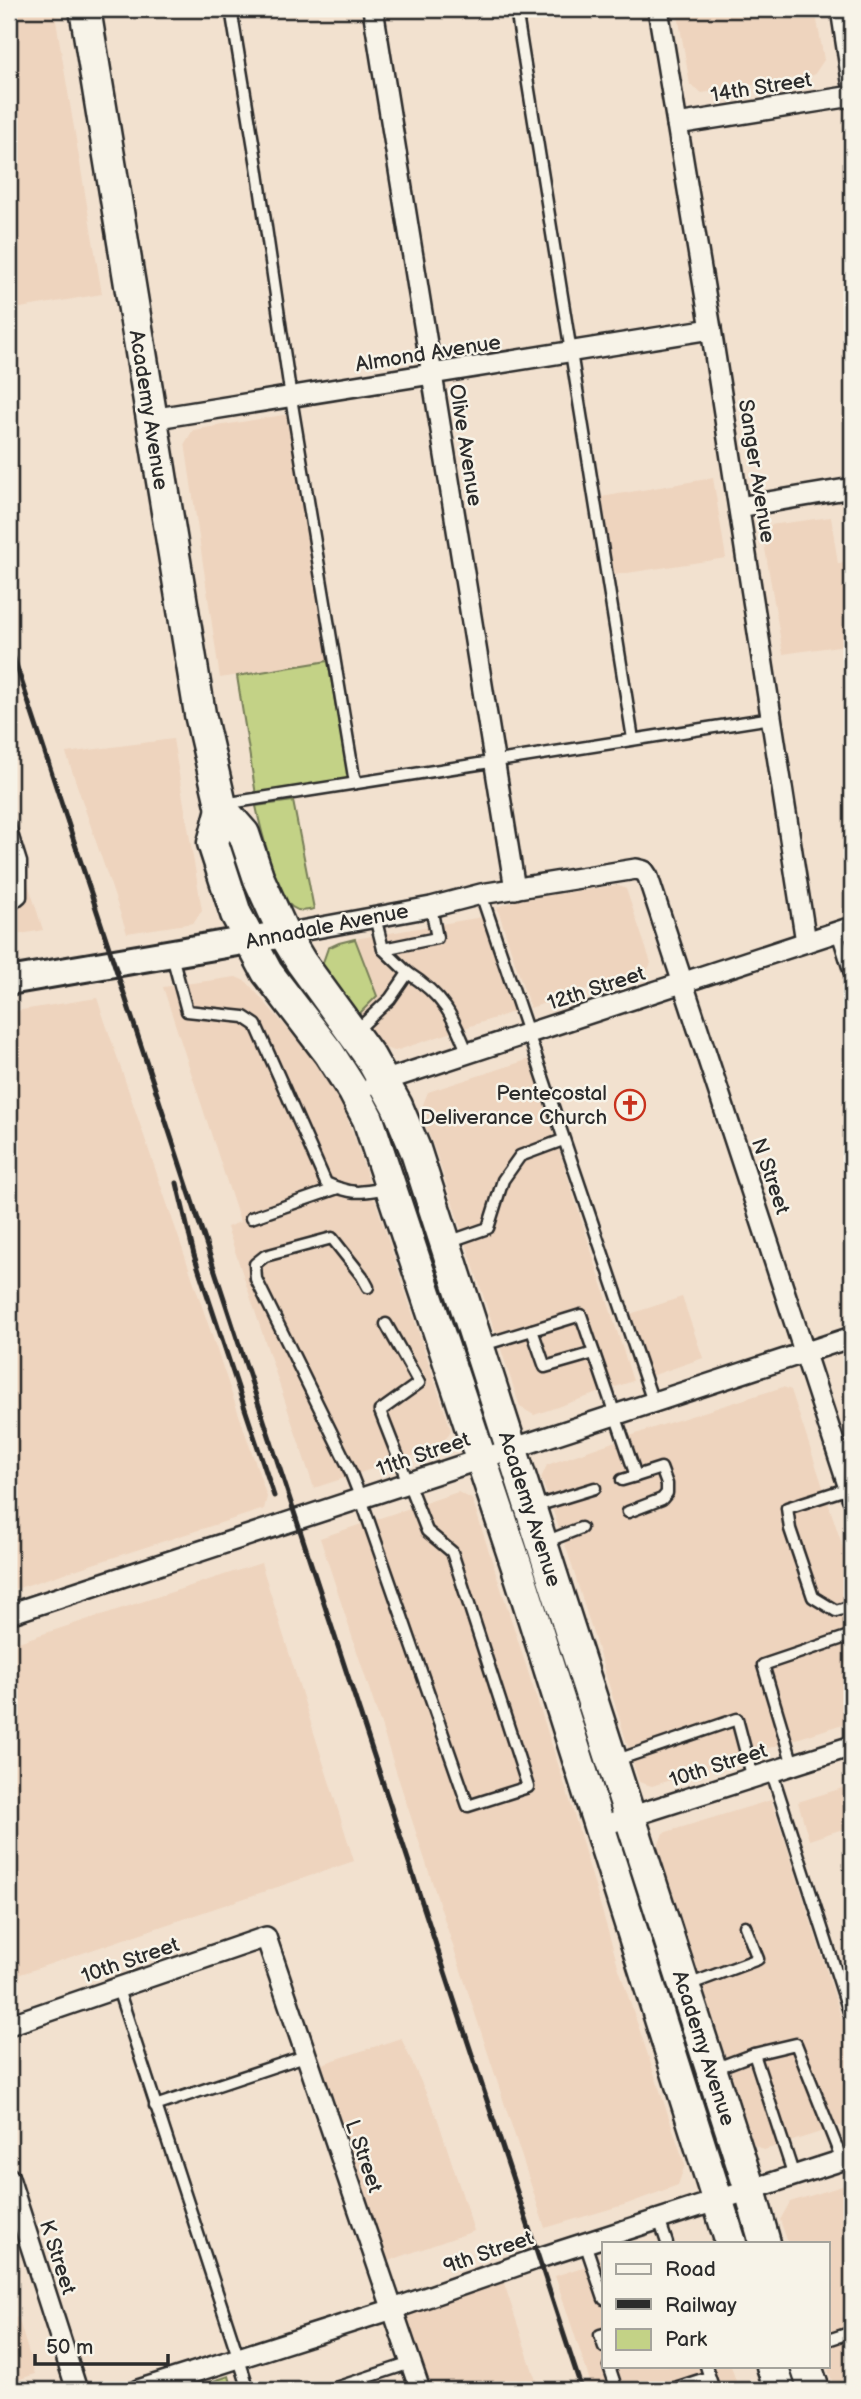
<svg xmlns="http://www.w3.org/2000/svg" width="861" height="2399" font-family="'Balsamiq Sans',sans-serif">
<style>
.built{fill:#eed4be}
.green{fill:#c3d286;stroke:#777e58;stroke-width:2}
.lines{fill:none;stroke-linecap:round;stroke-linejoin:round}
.lane-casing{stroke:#2b2b2b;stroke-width:15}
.street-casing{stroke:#2b2b2b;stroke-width:24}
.secondary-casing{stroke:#2b2b2b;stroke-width:32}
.primary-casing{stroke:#2b2b2b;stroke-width:35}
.lane{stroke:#f7f3e8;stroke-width:10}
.street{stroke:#f7f3e8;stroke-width:19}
.secondary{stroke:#f7f3e8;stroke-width:26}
.primary{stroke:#f7f3e8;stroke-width:30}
.rail{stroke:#2b2b2b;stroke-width:5}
.labels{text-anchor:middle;stroke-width:5;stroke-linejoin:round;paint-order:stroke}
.street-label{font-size:21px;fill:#2b2b2b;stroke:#f7f3e8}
.poi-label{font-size:21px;fill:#2b2b2b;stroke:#f7f3e8;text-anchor:end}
</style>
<rect width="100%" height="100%" fill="#f2e1cf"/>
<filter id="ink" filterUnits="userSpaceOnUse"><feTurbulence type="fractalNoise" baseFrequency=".0143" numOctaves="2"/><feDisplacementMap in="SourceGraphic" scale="14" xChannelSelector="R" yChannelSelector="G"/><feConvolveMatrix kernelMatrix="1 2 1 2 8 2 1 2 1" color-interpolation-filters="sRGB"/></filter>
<g filter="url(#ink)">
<g class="built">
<polygon points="9,9 54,9 102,294 9,310"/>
<polygon points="677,9 815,9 824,60 814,75 702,93 690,85"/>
<polygon points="289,414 328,661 220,678 185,443 193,430"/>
<polygon points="713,478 726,558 614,575 601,497"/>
<polygon points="831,517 838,564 852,562 852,644 783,654 763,537 770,525"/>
<polygon points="173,739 202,910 193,923 127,933 66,753"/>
<polygon points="9,824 43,930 9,936"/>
<polygon points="618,885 626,889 651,963 648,969 530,1008 497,907 518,900"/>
<polygon points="482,917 513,1012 395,1051 380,1047 358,1015 377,996 355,939"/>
<polygon points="236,977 247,982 295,1037 316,1062 342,1105 353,1133 451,1430 442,1446 314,1488 227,1227 240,1222 163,987"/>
<polygon points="97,998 267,1497 264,1509 9,1591 9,1012"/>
<polygon points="530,1059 633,1381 534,1415 520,1407 436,1153 420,1112 428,1092"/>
<polygon points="682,1297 703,1358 651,1376 630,1314"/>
<polygon points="783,1387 791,1390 852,1575 852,1721 652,1786 639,1782 568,1553 541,1478 547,1465 656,1427"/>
<polygon points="458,1492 472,1499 571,1804 619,1969 685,2165 678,2185 627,2204 545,2228 320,1538"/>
<polygon points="261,1563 354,1861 9,1978 9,1645"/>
<polygon points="852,1785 852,1826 809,1840 798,1802"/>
<polygon points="771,1800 787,1846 852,2051 852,2122 764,2150 754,2145 658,1847 663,1833"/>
<polygon points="401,2038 437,2117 474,2231 388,2261 322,2064"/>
<polygon points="852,2183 852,2390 835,2390 827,2366 828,2243 788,2243 780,2220 790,2202"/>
<polygon points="604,2260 604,2366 731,2366 739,2390 593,2390 555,2276"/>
<polygon points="502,2277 539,2390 431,2390 404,2309"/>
<polygon points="18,2317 35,2374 9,2383 9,2320"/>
</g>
<g class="green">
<polygon points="328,661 349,781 256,795 237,676"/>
<path d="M293,801L314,909C305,911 299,912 292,907C277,895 260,826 256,806Z"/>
<polygon points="355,939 377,996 358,1015 322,965 328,948 339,943"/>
<polygon points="229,2376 233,2390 186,2390"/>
</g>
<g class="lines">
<g class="lane-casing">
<g id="lane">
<polyline points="231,9 257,166 291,398 355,783"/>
<polyline points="516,9 633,739"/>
<polyline points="223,804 772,718"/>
<polyline points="9,824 21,862 21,897 9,907"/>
<polyline points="481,894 653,1402"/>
<polyline points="837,932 852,980"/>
<polyline points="383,949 437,938 431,907"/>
<path d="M172,956L187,1011L244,1017L256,1025L326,1183C353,1195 359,1193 387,1188"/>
<path d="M408,973C444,996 453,1016 468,1054"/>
<polyline points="356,1031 390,999 408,973 383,949 375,917"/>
<polyline points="251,1218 338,1188"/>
<polyline points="448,1242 488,1228 503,1180 520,1156 563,1140"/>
<polyline points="368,1287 362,1276 332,1238 265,1256 255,1264 256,1279 348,1466 361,1499 468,1806 528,1787 452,1552 427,1531 380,1411 419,1383 386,1324"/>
<polyline points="532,1330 545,1367 594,1353"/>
<polyline points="483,1345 581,1315 636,1476 661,1468 667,1484 667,1493 662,1499 628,1512"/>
<polyline points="622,1480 636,1476"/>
<polyline points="849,1488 787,1508 790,1529 813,1597 836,1611 852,1606"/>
<polyline points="533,1507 595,1488"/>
<polyline points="545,1542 581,1528"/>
<polyline points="617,1760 737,1719 753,1779"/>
<polyline points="793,1765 763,1665 852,1635"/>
<polyline points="772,1773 852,2021"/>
<polyline points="688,1985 758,1959 745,1926"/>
<polyline points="118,1989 249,2390"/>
<polyline points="754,2054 794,2176"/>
<polyline points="714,2069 754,2054 796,2044 842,2160"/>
<polyline points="155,2106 305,2056"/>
<polyline points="659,2219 667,2243"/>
<polyline points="585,2243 604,2299"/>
<polyline points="604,2334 600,2335 604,2347"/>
<polyline points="828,2340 852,2332"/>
<polyline points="609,2366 617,2390"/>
<polyline points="706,2366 714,2390"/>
<polyline points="329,2390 411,2363"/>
<polyline points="669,2390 709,2377"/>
</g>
</g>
<g class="street-casing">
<g id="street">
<polyline points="373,9 515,889"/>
<polyline points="658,9 711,329 806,942"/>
<polyline points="841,9 852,81"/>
<polyline points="677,124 852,96"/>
<polyline points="151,419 711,329"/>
<polyline points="739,507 852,488"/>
<polyline points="284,934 431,907 481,894 636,869 644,871 648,877 852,1497"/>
<polyline points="374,1084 852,927"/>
<polyline points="9,1614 852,1337"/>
<polyline points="598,1827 852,1746"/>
<polyline points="9,2025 266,1937 420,2390"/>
<polyline points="9,2178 77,2390"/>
<polyline points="138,2390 393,2309 539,2258 852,2157"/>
</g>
</g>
<g class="secondary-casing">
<polyline id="secondary" points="9,981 284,934"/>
</g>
<g class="primary-casing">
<g id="primary">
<polyline points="85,9 200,714 222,809 244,834 259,879 284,934 301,962 370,1057 397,1106 415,1149 750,2190 765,2243"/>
<polyline points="222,809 213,843 236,914 267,972 329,1053 354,1092 368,1119 520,1576 731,2243"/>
<polyline points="772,2366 780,2390"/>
<polyline points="806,2366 814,2390"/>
</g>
</g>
<use href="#lane" class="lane"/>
<use href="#street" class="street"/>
<use href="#secondary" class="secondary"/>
<use href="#primary" class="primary"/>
<g class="rail">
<polyline points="9,643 582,2390"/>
<polyline points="177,1183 194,1255 274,1496"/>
</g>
</g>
</g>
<defs>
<g id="church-ring" transform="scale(1.575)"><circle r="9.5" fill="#f7f3e8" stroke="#c8321e" stroke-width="1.5"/><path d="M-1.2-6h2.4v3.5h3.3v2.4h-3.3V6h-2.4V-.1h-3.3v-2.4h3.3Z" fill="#c8321e"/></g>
</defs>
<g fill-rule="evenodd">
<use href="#church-ring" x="630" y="1105"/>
</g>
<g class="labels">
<g class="street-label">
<text transform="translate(761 87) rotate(-9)" y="7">14th Street</text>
<text transform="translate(428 353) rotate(-9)" y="7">Almond Avenue</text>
<text transform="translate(149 410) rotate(81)" y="7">Academy Avenue</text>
<text transform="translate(466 445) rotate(81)" y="7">Olive Avenue</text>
<text transform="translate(757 471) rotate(81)" y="7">Sanger Avenue</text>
<text transform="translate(327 926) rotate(-11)" y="7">Annadale Avenue</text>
<text transform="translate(596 988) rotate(-18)" y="7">12th Street</text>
<text transform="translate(771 1176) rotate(71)" y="7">N Street</text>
<text transform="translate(423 1454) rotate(-19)" y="7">11th Street</text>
<text transform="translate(530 1509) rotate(72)" y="7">Academy Avenue</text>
<text transform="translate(718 1765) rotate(-18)" y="7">10th Street</text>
<text transform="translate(130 1960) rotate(-19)" y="7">10th Street</text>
<text transform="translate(704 2048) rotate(72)" y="7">Academy Avenue</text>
<text transform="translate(364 2156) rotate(71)" y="7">L Street</text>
<text transform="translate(488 2252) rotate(-19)" y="7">9th Street</text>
<text transform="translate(58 2257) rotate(72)" y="7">K Street</text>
</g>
<g class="poi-label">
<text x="607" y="1100">Pentecostal<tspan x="607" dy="24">Deliverance Church</tspan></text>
</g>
</g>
<rect width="861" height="2399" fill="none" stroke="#f7f3e8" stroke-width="35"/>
<rect x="18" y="18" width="826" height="2364" fill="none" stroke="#2b2b2b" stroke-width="2.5" filter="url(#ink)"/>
<rect x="602" y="2242" width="228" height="126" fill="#f7f3e8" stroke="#a5a39c" stroke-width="2"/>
<rect x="616" y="2264" width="35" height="10" fill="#f7f3e8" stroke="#a5a39c" stroke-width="2"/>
<text x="665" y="2276" font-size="21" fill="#2b2b2b">Road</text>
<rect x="616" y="2299" width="35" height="10" fill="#2b2b2b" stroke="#a5a39c" stroke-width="2"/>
<text x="665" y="2312" font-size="21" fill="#2b2b2b">Railway</text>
<rect x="616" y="2329" width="35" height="21" fill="#c3d286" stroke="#a5a39c" stroke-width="2"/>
<text x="665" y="2346" font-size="21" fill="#2b2b2b">Park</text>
<path d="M35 2354v10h133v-10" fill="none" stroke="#2b2b2b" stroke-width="3.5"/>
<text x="46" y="2354" font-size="21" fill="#2b2b2b" stroke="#f7f3e8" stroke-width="5" paint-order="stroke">50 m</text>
</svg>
